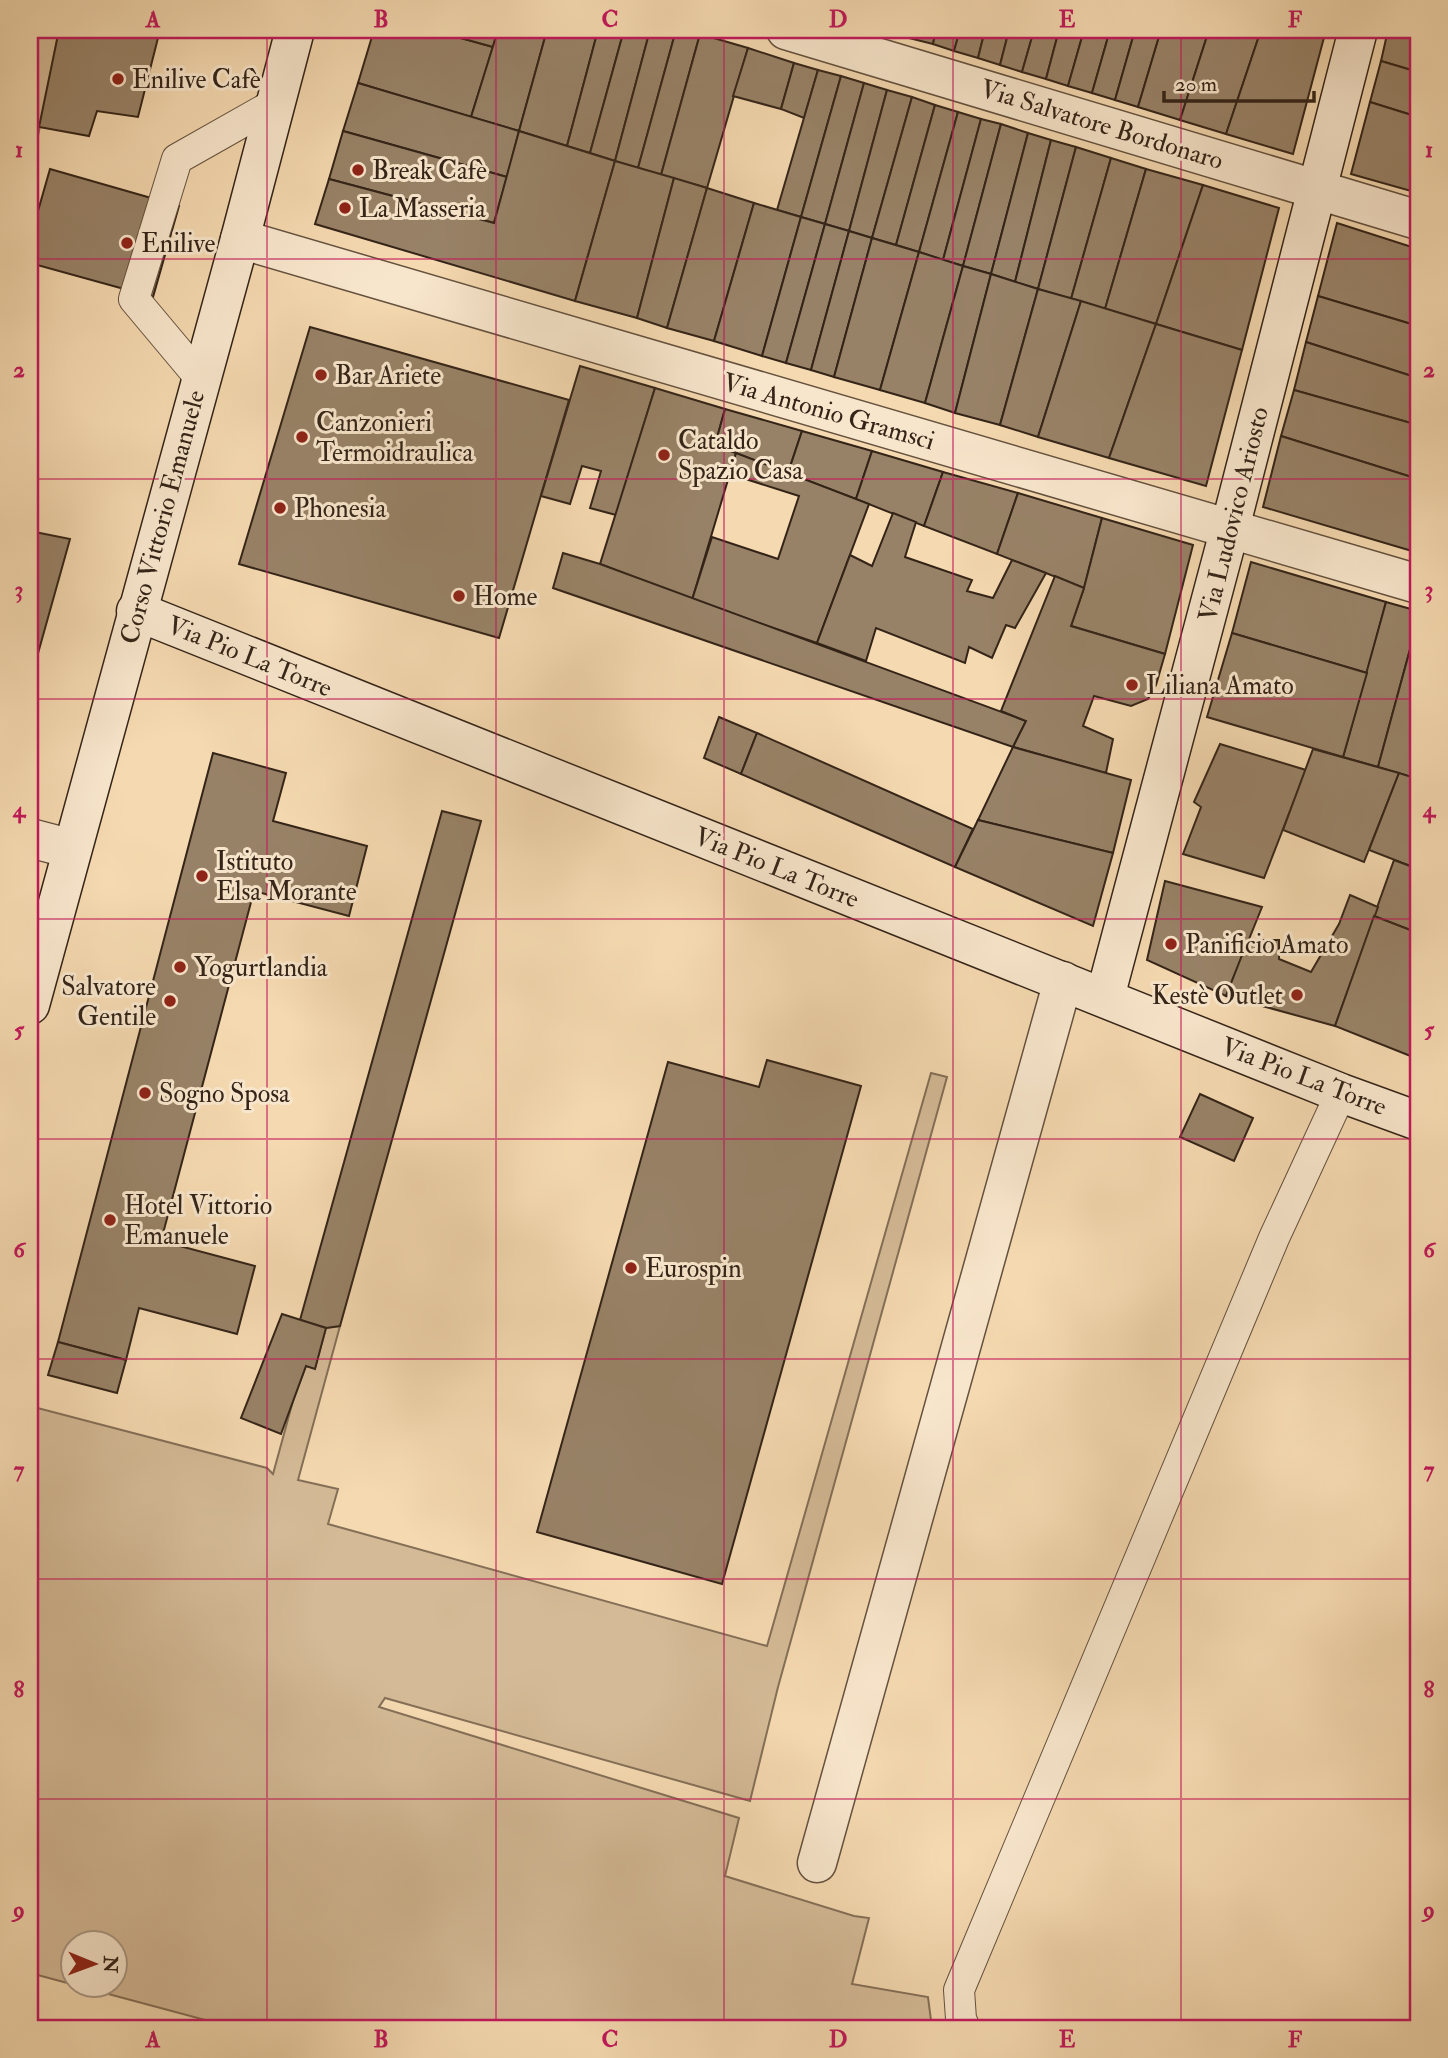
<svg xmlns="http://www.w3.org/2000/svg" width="1448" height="2058" font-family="'IM FELL Double Pica',serif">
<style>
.green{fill:#d4ba96;stroke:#846f57;stroke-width:2;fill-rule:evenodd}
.building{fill:#988267;stroke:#342418;stroke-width:2}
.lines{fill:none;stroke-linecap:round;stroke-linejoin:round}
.lane-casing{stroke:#64513e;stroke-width:32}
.street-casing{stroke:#64513e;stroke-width:41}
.secondary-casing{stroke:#342418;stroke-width:41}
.lane{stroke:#f8e6cc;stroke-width:30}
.street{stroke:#f8e6cc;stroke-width:38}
.secondary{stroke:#f8e6cc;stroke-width:38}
.grid{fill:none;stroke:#c2185b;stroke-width:2;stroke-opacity:0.55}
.poi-dot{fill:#8f2418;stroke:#f8e6cc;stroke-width:2.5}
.labels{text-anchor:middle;stroke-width:6;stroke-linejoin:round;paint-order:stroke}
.poi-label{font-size:26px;fill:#342418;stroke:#f8e6cc;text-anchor:start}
.street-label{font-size:26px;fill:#342418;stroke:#f8e6cc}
.neatline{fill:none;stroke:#c2185b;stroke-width:2.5}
.grid-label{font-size:23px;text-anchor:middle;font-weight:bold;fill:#c2185b}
</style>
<rect width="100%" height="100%" fill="#f5d9b0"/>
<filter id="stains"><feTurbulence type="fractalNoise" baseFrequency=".00286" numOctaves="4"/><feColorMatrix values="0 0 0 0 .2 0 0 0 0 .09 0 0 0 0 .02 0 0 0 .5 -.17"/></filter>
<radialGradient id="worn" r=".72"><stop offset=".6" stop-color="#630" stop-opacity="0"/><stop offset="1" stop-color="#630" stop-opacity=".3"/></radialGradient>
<g class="green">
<polygon points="30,30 59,30 30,176"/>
<path d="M931,1073L947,1077L778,1687L750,1801L385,1698L379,1707L739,1818L725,1876L854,1916L869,1918L852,1984L928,1997L932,2028H235L30,1973V1406L267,1468L273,1474L293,1401L306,1366L315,1368L326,1328L340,1326L298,1480L338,1489L328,1524L767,1646ZM74,1942H116V1984H74Z"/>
</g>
<g class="building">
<polygon points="59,30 160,30 138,117 97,111 89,136 39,127"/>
<polygon points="374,30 432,30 493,47 471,117 358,83"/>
<polygon points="432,30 498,30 493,47"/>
<polygon points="498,30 547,30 519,131 471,117"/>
<polygon points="547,30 598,30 567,146 519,131"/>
<polygon points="598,30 624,30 590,153 567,146"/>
<polygon points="624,30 650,30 615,161 590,153"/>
<polygon points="650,30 676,30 638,168 615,161"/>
<polygon points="676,30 686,30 700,34 661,175 638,168"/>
<polygon points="911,30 936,30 933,44 909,38"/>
<polygon points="936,30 960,30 954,51 933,44"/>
<polygon points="960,30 985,30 978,58 954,51"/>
<polygon points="985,30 1009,30 1000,65 978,58"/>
<polygon points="1009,30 1034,30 1022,72 1000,65"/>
<polygon points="1034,30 1059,30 1046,79 1022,72"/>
<polygon points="1059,30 1084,30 1068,86 1046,79"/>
<polygon points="1084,30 1110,30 1092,93 1068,86"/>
<polygon points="1110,30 1135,30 1115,100 1092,93"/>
<polygon points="1135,30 1161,30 1138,107 1115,100"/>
<polygon points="1161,30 1209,30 1180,120 1138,107"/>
<polygon points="1209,30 1261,30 1226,134 1180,120"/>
<polygon points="1261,30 1326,30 1293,154 1226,134"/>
<polygon points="1388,30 1418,30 1418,72 1381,61"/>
<polygon points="700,34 748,48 707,188 661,175"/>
<polygon points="748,48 794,63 781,109 733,96"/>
<polygon points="1381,61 1418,72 1418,117 1370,102"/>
<polygon points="794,63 818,70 804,118 781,109"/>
<polygon points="818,70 841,76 801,217 777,210"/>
<polygon points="841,76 864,83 825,224 801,217"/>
<polygon points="358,83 519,131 507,177 343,131"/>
<polygon points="864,83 887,90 849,231 825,224"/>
<polygon points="887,90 912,97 872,238 849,231"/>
<polygon points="912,97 935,105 896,245 872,238"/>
<polygon points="1370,102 1418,117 1418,193 1351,174"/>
<polygon points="935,105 958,112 919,252 896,245"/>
<polygon points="958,112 981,119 943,260 919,252"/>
<polygon points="981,119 1001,124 963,266 943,260"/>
<polygon points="1001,124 1028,133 991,274 963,266"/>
<polygon points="343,131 507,177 494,223 329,179"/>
<polygon points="519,131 615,161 575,301 315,224 329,179 494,223"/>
<polygon points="1028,133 1051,140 1015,282 991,274"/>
<polygon points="1051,140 1076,147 1038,289 1015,282"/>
<polygon points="1076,147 1111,158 1071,299 1038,289"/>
<polygon points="1111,158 1146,169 1105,309 1071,299"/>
<polygon points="615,161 674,178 637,318 575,301"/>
<polygon points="50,169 179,206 153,297 30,263 30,239"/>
<polygon points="1146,169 1203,185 1156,324 1105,309"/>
<polygon points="674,178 707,188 667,328 637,318"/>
<polygon points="1203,185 1279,208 1242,350 1156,324"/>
<polygon points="707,188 754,203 714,341 667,328"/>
<polygon points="754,203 801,217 762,356 714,341"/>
<polygon points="801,217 825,224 786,363 762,356"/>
<polygon points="1337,223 1418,249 1418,326 1318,296"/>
<polygon points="825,224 849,231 811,370 786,363"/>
<polygon points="849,231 872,238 834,377 811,370"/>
<polygon points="872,238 919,252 880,390 834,377"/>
<polygon points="919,252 963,266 925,403 880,390"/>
<polygon points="963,266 991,274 955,413 925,403"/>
<polygon points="991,274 1038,289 1000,425 955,413"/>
<polygon points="1038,289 1081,301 1038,437 1000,425"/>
<polygon points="1318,296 1418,326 1418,378 1306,342"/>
<polygon points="1081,301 1156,324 1109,458 1038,437"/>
<polygon points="1156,324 1242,350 1206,486 1109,458"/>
<polygon points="310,327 569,400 499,638 239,564"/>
<polygon points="1306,342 1418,378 1418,425 1294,390"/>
<polygon points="580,366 655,388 616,515 590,508 601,471 582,466 570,504 541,496"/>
<polygon points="655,388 725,409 715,445 736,453 692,600 600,564"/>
<polygon points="1294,390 1418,425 1418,479 1281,436"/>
<polygon points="725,409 802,431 788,473 715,445"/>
<polygon points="802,431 872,451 856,499 788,473"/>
<polygon points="1281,436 1418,479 1418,536 1412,551 1263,507"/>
<polygon points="872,451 943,472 924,526 856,499"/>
<polygon points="736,453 869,504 817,643 692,600 712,537 778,559 799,496 730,474"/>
<polygon points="943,472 1018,493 997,554 924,526"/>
<polygon points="1018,493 1102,518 1084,588 997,554"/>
<polygon points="893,513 916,522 905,557 972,580 967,591 993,598 1012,560 1046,573 1015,628 1006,625 992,658 969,647 965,663 876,628 866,661 817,643 850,555 872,566"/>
<polygon points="1102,518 1193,545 1165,654 1071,626 1084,588"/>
<polygon points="30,531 70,539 30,682"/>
<polygon points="563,553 600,564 1026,721 1013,747 553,588"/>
<polygon points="1251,562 1386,602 1367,673 1232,633"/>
<polygon points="1055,576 1084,588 1071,626 1165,654 1156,685 1148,699 1131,706 1094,696 1083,726 1113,739 1106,773 1013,747 1026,721 1001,711"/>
<polygon points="1386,602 1418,611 1418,620 1378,767 1343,757"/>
<polygon points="1418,620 1418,762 1414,778 1378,767"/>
<polygon points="1232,633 1367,673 1343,757 1207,717"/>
<polygon points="719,717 757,733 741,774 704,758"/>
<polygon points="757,733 973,829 955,867 741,774"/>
<polygon points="1220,744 1306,770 1264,878 1183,854 1201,807 1194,802"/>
<polygon points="1013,747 1131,780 1113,853 978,820"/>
<polygon points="1313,749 1399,773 1364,862 1283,830"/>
<polygon points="213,753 286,773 273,821 367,846 349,916 254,891 161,1241 255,1266 237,1334 139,1308 126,1360 58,1342"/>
<polygon points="1399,773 1418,779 1418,869 1369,850"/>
<polygon points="442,811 481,821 340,1326 326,1328 300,1320"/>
<polygon points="978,820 1113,853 1093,926 955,867"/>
<polygon points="1394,860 1418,869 1418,933 1374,916"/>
<polygon points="1165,881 1262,907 1226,996 1147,960"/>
<polygon points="1350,895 1378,907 1335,1026 1226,996 1248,940 1279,940 1279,959 1311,972 1339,924"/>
<polygon points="1374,916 1418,933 1418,1059 1335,1026"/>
<polygon points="767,1060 861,1086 722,1584 537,1532 668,1062 759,1087"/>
<polygon points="1200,1094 1253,1118 1234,1161 1180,1137"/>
<polygon points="282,1314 326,1328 315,1369 306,1366 281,1434 241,1418"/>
<polygon points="58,1342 126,1360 117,1393 48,1375"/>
</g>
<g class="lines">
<g class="lane-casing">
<g id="lane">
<polyline points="201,379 134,299 177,159 276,103"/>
<polyline points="965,2028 961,2019 959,1990 1274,1238 1341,1093"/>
</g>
</g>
<g class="street-casing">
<g id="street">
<polyline points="786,30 1418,220"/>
<polyline points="240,239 1418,584"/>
<polyline points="30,838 72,849"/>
<polyline points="817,1863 1063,981"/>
</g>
</g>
<g class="secondary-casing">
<g id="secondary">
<polyline points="136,611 1341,1093 1418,1121"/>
<polyline points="1105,997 1230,528 1358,30"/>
<polyline points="30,1005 240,239 295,30"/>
</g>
</g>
<use href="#lane" class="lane"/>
<use href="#street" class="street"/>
<use href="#secondary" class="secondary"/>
</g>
<path class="grid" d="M267,30V2028M496,30V2028M724,30V2028M953,30V2028M1181,30V2028M30,259H1418M30,479H1418M30,699H1418M30,919H1418M30,1139H1418M30,1359H1418M30,1579H1418M30,1799H1418"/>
<g class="poi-dot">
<circle cx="118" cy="79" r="7"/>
<circle cx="358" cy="170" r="7"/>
<circle cx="345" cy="208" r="7"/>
<circle cx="127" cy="243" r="7"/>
<circle cx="321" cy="375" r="7"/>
<circle cx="302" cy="437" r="7"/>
<circle cx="664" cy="455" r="7"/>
<circle cx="280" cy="508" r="7"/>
<circle cx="459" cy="596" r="7"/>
<circle cx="1132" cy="685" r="7"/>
<circle cx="202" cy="876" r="7"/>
<circle cx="1171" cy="944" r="7"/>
<circle cx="180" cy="967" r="7"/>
<circle cx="1297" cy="995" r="7"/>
<circle cx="170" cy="1001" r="7"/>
<circle cx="145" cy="1093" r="7"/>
<circle cx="110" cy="1220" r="7"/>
<circle cx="631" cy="1268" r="7"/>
</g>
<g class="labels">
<g class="poi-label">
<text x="132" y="88">Enilive Cafè</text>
<text x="372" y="179">Break Cafè</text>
<text x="359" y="217">La Masseria</text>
<text x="141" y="252">Enilive</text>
<text x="335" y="384">Bar Ariete</text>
<text x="316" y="431">Canzonieri<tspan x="316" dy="30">Termoidraulica</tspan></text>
<text x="678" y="449">Cataldo<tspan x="678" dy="30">Spazio Casa</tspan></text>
<text x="294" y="517">Phonesia</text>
<text x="473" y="605">Home</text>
<text x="1146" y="694">Liliana Amato</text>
<text x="216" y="870">Istituto<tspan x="216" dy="30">Elsa Morante</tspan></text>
<text x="1185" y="953">Panificio Amato</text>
<text x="194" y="976">Yogurtlandia</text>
<text x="156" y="995" text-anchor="end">Salvatore<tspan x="156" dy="30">Gentile</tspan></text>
<text x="1283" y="1004" text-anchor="end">Kestè Outlet</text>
<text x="159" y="1102">Sogno Sposa</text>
<text x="124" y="1214">Hotel Vittorio<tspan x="124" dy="30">Emanuele</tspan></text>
<text x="645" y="1277">Eurospin</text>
</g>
<g class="street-label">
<text transform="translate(1102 124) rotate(17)" y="9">Via Salvatore Bordonaro</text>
<text transform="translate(829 411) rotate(16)" y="9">Via Antonio Gramsci</text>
<text transform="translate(1233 514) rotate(-76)" y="9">Via Ludovico Ariosto</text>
<text transform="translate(162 517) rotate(-75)" y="9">Corso Vittorio Emanuele</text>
<text transform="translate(250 656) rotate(22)" y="9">Via Pio La Torre</text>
<text transform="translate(777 867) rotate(22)" y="9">Via Pio La Torre</text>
<text transform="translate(1304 1076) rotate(21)" y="9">Via Pio La Torre</text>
</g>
</g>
<rect width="1448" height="2058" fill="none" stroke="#f5d9b0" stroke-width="77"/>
<g transform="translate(94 1964) rotate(91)"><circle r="33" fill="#f8e6cc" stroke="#aa9884" stroke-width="2"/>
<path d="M0-5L12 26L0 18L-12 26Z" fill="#8f2418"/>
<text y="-10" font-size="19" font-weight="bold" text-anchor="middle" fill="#342418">N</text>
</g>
<path d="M1164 91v10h150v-10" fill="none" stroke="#342418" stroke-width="3.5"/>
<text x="1175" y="91" font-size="21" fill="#342418" stroke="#f8e6cc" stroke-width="5" paint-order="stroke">20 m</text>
<rect x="38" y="38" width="1372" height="1982" class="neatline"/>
<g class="grid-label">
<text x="153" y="27">A</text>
<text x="381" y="27">B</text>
<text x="610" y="27">C</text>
<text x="838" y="27">D</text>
<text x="1067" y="27">E</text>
<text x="1295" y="27">F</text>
<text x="19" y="157">1</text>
<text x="1429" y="157">1</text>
<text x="19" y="377">2</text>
<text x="1429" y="377">2</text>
<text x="19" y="597">3</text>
<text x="1429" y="597">3</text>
<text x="19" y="817">4</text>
<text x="1429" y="817">4</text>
<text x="19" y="1037">5</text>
<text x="1429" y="1037">5</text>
<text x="19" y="1257">6</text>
<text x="1429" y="1257">6</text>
<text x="19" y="1477">7</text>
<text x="1429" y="1477">7</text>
<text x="19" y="1697">8</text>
<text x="1429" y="1697">8</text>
<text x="19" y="1917">9</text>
<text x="1429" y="1917">9</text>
<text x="153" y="2047">A</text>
<text x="381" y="2047">B</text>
<text x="610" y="2047">C</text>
<text x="838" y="2047">D</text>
<text x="1067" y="2047">E</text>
<text x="1295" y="2047">F</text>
</g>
<rect width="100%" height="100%" filter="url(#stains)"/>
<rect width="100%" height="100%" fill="url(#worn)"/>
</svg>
